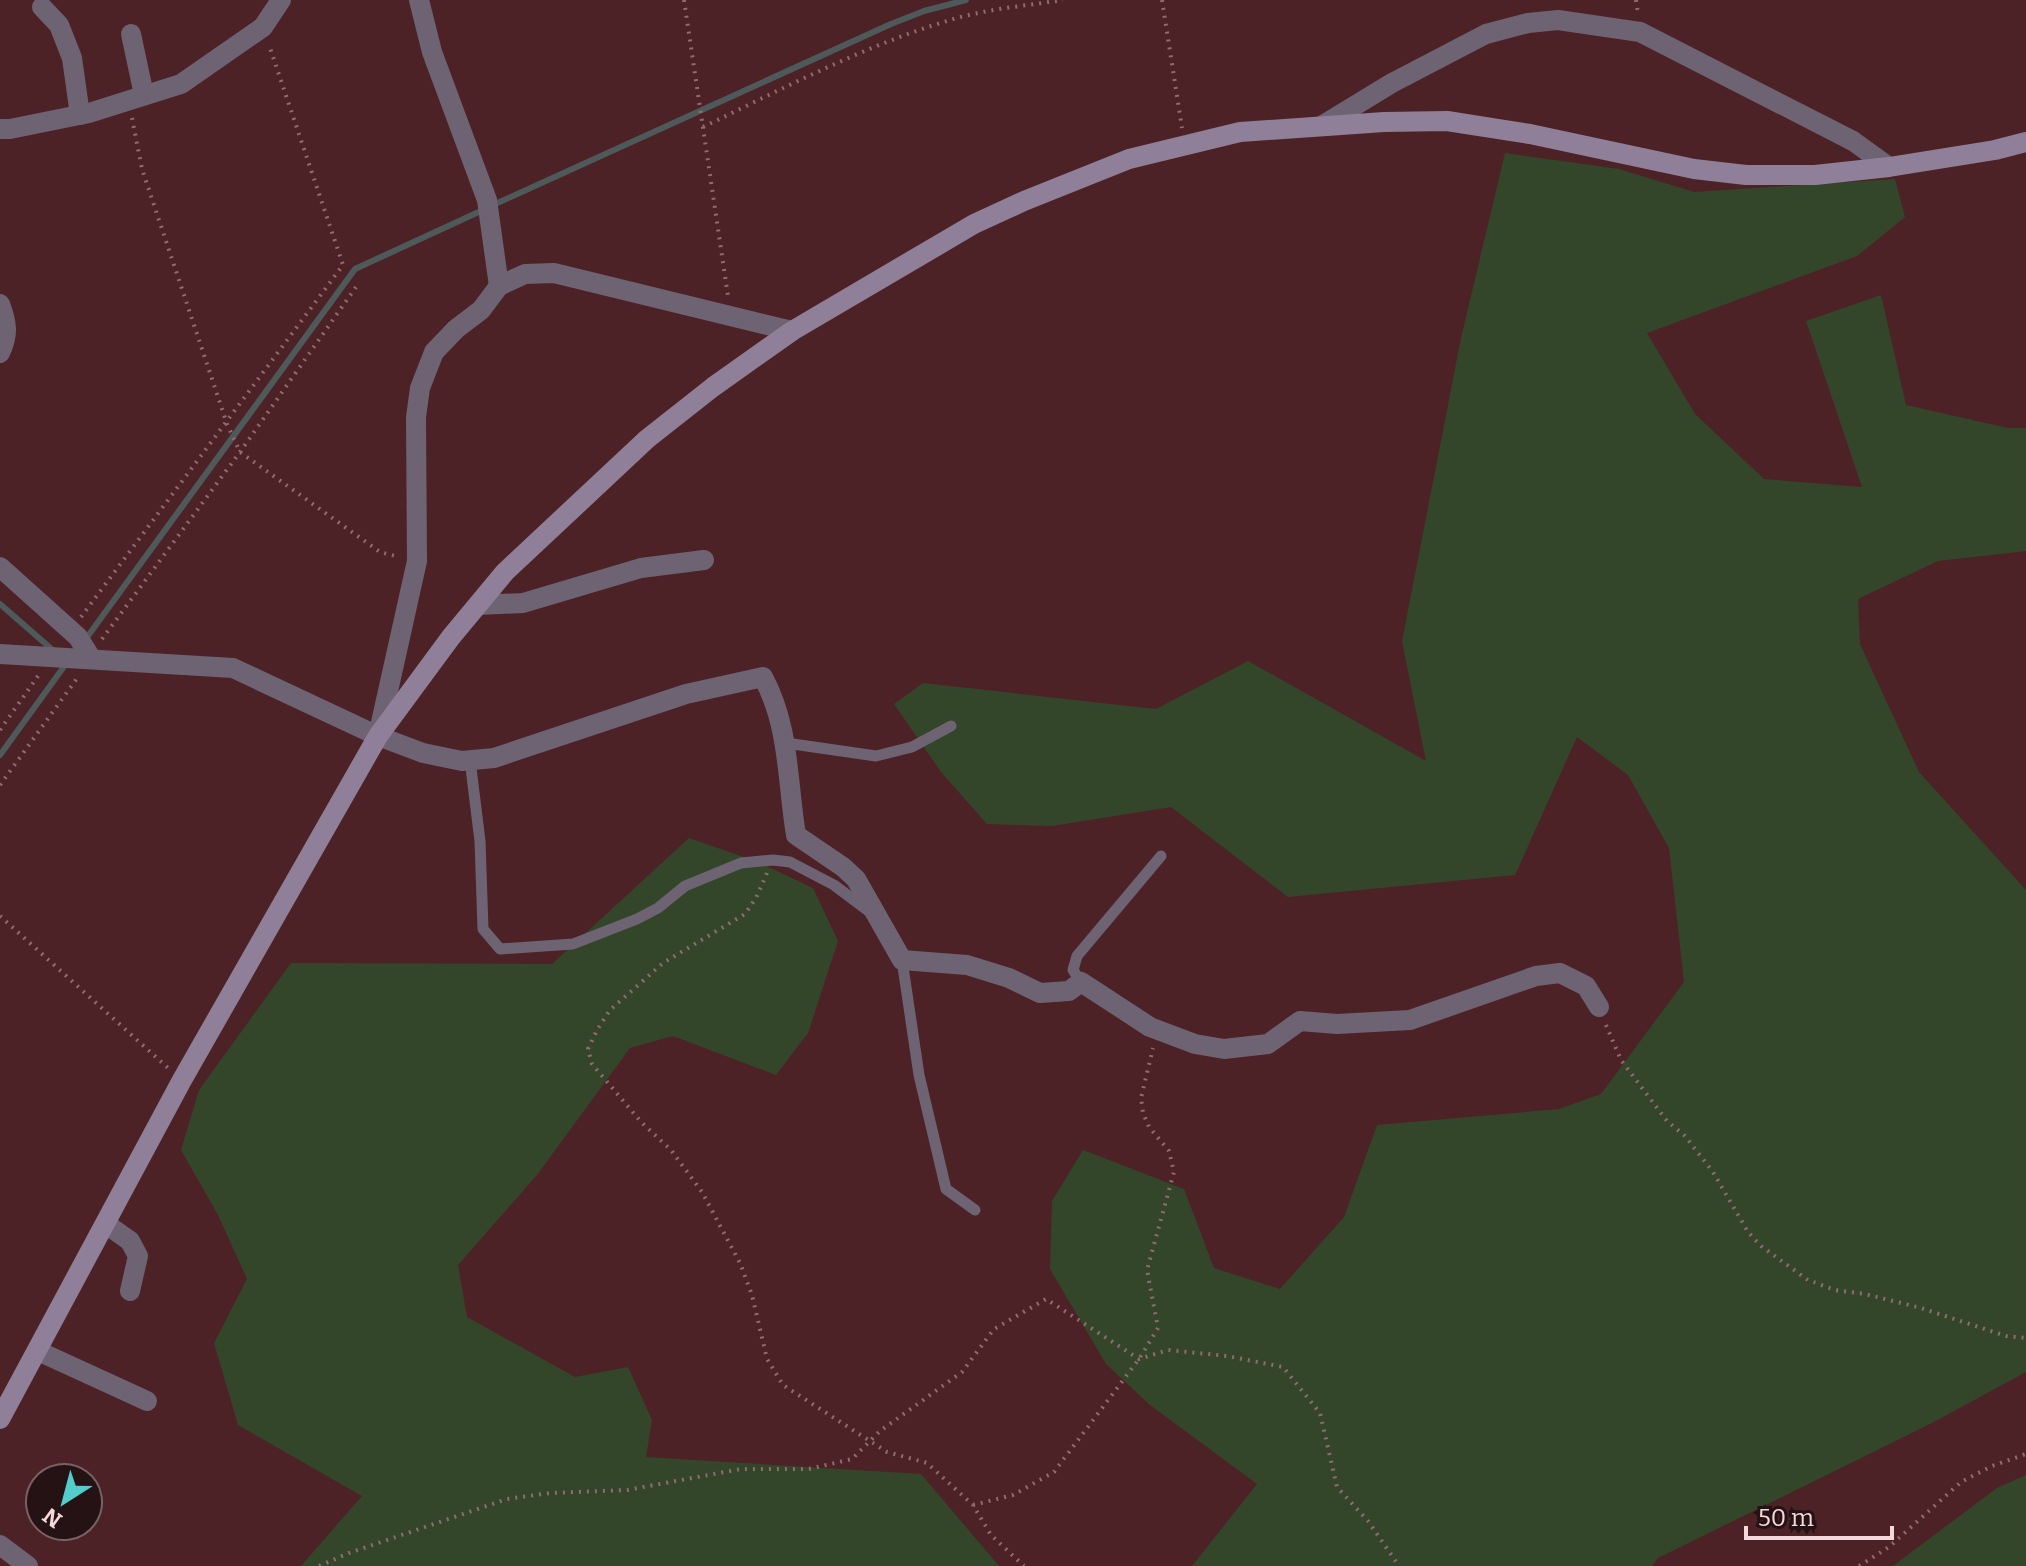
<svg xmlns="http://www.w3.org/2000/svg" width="2026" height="1566" font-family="Bitter,serif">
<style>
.green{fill:#344629}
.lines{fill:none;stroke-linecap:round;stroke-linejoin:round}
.stream{stroke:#4e5a5a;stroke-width:6}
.path{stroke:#906b6f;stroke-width:4;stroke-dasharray:2 6;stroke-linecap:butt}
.lane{stroke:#6e6373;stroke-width:11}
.street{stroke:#6e6373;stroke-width:20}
.secondary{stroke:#907f98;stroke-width:20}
</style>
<rect width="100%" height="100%" fill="#4c2227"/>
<g class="green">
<polygon points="1505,153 1619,169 1694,192 1895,179 1905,217 1857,256 1647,333 1695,414 1764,479 1862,487 1806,321 1881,295 1906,405 2008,428 2026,428 2026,551 1938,561 1858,599 1860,644 1919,772 2026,890 2026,1372 1930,1424 1658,1558 1652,1566 1192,1566 1257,1484 1150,1405 1106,1364 1050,1269 1052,1201 1083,1150 1184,1189 1214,1268 1280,1289 1344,1217 1377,1125 1559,1109 1601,1094 1684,982 1669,848 1628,775 1577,737 1515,875 1288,897 1171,807 1052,826 987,824 941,772 894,704 923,683 1156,709 1248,661 1426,761 1402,641 1461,338"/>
<polygon points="689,838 758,862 813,888 838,941 808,1033 776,1075 673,1036 630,1048 537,1175 458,1265 467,1317 575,1377 628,1367 652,1420 646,1457 921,1474 999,1566 301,1566 362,1496 238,1425 214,1343 247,1279 218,1215 181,1150 199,1090 291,963 552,964"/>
<polygon points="2026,1475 2026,1566 1893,1566 1997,1488"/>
</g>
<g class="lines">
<g class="stream">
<polyline points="493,205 891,24 924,11 966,0"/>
<polyline points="0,604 55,652"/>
<polyline points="85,640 355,269 483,210"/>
<polyline points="0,755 68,661"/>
</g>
<g class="path">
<polyline points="684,0 728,296"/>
<polyline points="1162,0 1182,128"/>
<polyline points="1636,0 1638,14"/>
<polyline points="132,118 142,169 227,424 240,452 380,552 399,557"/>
<path d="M703,127C782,89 864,46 947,21C984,9 1025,6 1063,0"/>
<polyline points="81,617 343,265 269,45"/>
<polyline points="102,639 240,452 356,287"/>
<polyline points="0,730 38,676"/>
<polyline points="0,785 78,677"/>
<polyline points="767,873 756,898 745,914 663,963 610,1010 597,1030 588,1049 592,1064 642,1123 671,1150 702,1192 740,1263 752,1295 767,1359 783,1385 887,1452 927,1463 973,1505 991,1535 1024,1566"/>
<polyline points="0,916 168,1068"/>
<polyline points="1606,1025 1621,1060 1667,1121 1685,1136 1713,1172 1748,1232 1761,1246 1808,1280 1835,1290 1865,1294 1921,1308 2006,1336 2026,1338"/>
<polyline points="973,1505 1013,1495 1054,1472 1139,1359 1158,1328 1147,1270 1174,1172 1169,1151 1149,1127 1143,1113 1141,1098 1153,1048"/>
<polyline points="319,1566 349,1553 507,1499 550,1493 627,1490 741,1469 809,1469 852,1459 880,1431 962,1372 994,1329 1046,1299 1139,1359 1168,1350 1227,1356 1283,1367 1320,1413 1337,1487 1368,1521 1399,1566"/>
<polyline points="1859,1566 1889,1547 1961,1482 1992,1466 2026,1454"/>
</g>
<g class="lane">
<polyline points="786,743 876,756 912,747 951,726"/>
<polyline points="470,760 480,841 483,929 500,949 573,944 637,919 658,908 685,886 741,863 773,860 790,862 834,885 870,912"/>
<polyline points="902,960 919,1075 946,1189 975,1210"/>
<polyline points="1081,982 1073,970 1077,956 1161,856"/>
</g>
<g class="street">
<polyline points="419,0 432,52 487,200 499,286"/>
<polyline points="42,7 59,25 72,58 80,115"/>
<polyline points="131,34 144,95"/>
<polyline points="1323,125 1392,83 1486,34 1528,23 1558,20 1640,32 1853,141 1889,167"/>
<polyline points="0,129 10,129 89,113 181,84 263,27 281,0"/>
<path d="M0,304C7,323 9,334 0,353"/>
<polyline points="0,567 78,637 91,658"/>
<polyline points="478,605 523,603 641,568 704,560"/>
<path d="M0,654L233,668L378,736L423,753L462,761L494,758L686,694L763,677C790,727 787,781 796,835L843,867L856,879L902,960L967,965L1009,978L1040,993L1069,991L1081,982L1150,1027L1195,1044L1224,1049L1268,1044L1300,1021L1337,1024L1410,1020L1536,976L1560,973L1586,986L1599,1007"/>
<polyline points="378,736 417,561 416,417 420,388 434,352 456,329 481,310 499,286 525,274 554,273 792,331"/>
<polyline points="106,1224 130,1241 138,1256 130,1291"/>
<polyline points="38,1351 147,1401"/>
<polyline points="0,1545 28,1566"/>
</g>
<polyline class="secondary" points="0,1419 182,1080 378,736 451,637 505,572 647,439 713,387 792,331 974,224 1024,201 1129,159 1240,132 1384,122 1447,121 1530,134 1694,169 1746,175 1815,175 1889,167 1995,150 2026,142"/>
</g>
<g transform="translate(64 1502) rotate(216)"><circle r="38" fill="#251214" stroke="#786263" stroke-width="2"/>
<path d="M0-6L14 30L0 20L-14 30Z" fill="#52cdcc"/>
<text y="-12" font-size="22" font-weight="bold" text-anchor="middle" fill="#f5d9da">N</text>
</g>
<path d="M1746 1526v12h146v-12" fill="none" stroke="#f5d9da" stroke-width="4"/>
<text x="1758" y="1526" font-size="24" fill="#f5d9da" stroke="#251214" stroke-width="6" paint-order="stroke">50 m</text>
</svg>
